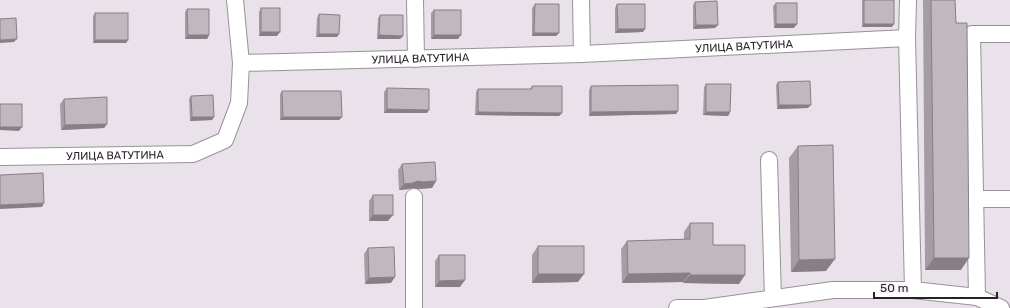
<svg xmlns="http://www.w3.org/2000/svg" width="1010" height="308" font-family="Rubik,sans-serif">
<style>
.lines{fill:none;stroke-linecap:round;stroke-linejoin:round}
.minor-casing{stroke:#999199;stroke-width:18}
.minor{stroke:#fff;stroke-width:16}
.wall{fill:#a59da4}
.shaded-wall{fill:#868086}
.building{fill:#c0b7bf;stroke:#868086}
.labels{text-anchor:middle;stroke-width:3.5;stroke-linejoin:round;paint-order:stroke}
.street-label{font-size:11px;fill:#262326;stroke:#f8eff7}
</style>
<rect width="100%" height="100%" fill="#eae2ea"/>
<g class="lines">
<g class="minor-casing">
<g id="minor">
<polyline points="235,0 241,63"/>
<polyline points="415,0 416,59"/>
<polyline points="581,0 582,54"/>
<polyline points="908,0 907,38 913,290"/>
<path id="s1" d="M0,157L193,154L225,140L239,103L241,63L582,54L907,38"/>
<polyline points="769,160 773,298"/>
<polyline points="975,199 1010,199"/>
<polyline points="977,297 972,34 1010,34"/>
<polyline points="414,308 414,197"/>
<polyline points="677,308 704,308 833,290 913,290 977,297 1001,308"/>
</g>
</g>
<use href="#minor" class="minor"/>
</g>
<g class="wall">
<polygon points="862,0 894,0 892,27 862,27"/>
<polygon points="923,0 955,0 961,270 925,270"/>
<polygon points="695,2 715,28 693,29 693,5"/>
<polygon points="776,3 794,28 774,28 773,6"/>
<polygon points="535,4 559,33 556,36 532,36 532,8"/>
<polygon points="617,4 643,32 615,33 615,8"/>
<polygon points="261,8 277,36 259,36 259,12"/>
<polygon points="187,9 209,35 207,39 185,39 185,12"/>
<polygon points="434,10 458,39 431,39 431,13"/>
<polygon points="95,13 128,40 126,43 93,43 93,16"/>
<polygon points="319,14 337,37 316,37 317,18"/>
<polygon points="380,15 403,36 400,39 377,39 378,18"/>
<polygon points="778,82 808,108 777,109 776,85"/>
<polygon points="706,84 730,112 728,116 703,115 704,87"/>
<polygon points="532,86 562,113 559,116 475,115 476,92 478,89 530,89"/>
<polygon points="591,86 678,111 676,114 589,116 589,90"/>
<polygon points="387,88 427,113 384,113 384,92"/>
<polygon points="282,91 342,117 339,120 280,120 280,94"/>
<polygon points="191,96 214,117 212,120 190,121 189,99"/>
<polygon points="64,99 107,124 104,128 61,130 60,104"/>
<polygon points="798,146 826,271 791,272 789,158"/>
<polygon points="402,164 436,181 432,188 418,189 414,188 409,189 399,190 398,170"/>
<polygon points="373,195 388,221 369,221 369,201"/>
<polygon points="690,223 713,245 739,284 683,283 683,282 622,283 621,249 627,241 684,239 684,232"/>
<polygon points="538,246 578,282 532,283 532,255"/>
<polygon points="368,248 391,283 365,284 364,254"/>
<polygon points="439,255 460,287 435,287 435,261"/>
</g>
<g class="shaded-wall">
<polygon points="776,24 797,24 794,28 774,28"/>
<polygon points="864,24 894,24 892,27 862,27"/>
<polygon points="696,25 718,25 715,28 693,29"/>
<polygon points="618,29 645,29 643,32 615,33"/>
<polygon points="261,32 280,32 277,36 259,36"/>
<polygon points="534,33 559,33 556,36 532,36"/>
<polygon points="319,34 339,34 337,37 316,37"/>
<polygon points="188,35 209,35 207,39 185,39"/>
<polygon points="379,35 403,36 400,39 377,39"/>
<polygon points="434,35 461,35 458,39 431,39"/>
<polygon points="17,39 14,42 0,43 0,40"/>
<polygon points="95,40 128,40 126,43 93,43"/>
<polygon points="779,105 811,105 808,108 777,109"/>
<polygon points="387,109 429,110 427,113 384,113"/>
<polygon points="678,111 676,114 589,116 591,112"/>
<polygon points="478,112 562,113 559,116 475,115"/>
<polygon points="706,112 730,112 728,116 703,115"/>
<polygon points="192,117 214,117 212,120 190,121"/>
<polygon points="283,117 342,117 339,120 280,120"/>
<polygon points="107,124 104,128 61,130 65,125"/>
<polygon points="0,127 22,127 19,131 0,130"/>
<polygon points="418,181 436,181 432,188 418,189 414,188 409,189 399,190 404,184"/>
<polygon points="44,203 42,207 0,209 0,205"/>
<polygon points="373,215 393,215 388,221 369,221"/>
<polygon points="934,258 969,258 961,270 925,270"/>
<polygon points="835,259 826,271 791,272 799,260"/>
<polygon points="690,273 683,282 622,283 628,274"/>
<polygon points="538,274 584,274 578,282 532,283"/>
<polygon points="690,275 745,275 739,284 683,283"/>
<polygon points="395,277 391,283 365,284 369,278"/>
<polygon points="465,280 460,287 435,287 439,281"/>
</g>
<g class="building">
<rect x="864" y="0" width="30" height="24"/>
<polygon points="931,0 955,0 956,23 967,23 969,258 934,258"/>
<polygon points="717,1 718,25 696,25 695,2"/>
<rect x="776" y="3" width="21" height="21"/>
<polygon points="535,4 559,4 559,33 534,33"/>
<polygon points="617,4 645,4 645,29 618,29"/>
<rect x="261" y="8" width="19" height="24"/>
<polygon points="187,9 209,9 209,35 188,35"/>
<rect x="434" y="10" width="27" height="25"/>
<rect x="95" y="13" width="33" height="27"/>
<polygon points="319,14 340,15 339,34 319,34"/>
<polygon points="380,15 403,15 403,36 379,35"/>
<polygon points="16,18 17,39 0,40 0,19"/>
<polygon points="810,81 811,105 779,105 778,82"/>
<polygon points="706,84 731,84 730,112 706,112"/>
<polygon points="678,85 678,111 591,112 591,86"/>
<polygon points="532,86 562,86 562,113 478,112 478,89 532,89"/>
<polygon points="387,88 429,89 429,110 387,109"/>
<polygon points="282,91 341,91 342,117 283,117"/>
<polygon points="213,95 214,117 192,117 191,96"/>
<polygon points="107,97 107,124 65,125 64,99"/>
<rect x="0" y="104" width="22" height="23"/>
<polygon points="833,145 835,259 799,260 798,146"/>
<polygon points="435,162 436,181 423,182 418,181 413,183 404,184 402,164"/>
<polygon points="43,173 44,203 0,205 0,175"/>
<rect x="373" y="195" width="20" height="20"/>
<polygon points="690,223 713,223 713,245 745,245 745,275 690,275 690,273 628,274 627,241 690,239"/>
<rect x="538" y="246" width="46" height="28"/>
<polygon points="394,247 395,277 369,278 368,248"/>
<polygon points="439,255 465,255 465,280 439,281"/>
</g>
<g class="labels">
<g class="street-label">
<text dy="4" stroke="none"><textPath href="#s1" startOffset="811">УЛИЦА ВАТУТИНА</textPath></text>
<text dy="4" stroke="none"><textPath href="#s1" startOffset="487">УЛИЦА ВАТУТИНА</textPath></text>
<text dy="4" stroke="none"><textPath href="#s1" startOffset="115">УЛИЦА ВАТУТИНА</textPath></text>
</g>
</g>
<path d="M874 292v6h123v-6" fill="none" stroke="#262326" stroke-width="2"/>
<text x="880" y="292" font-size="12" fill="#262326" stroke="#f8eff7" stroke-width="3" paint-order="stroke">50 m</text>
</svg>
